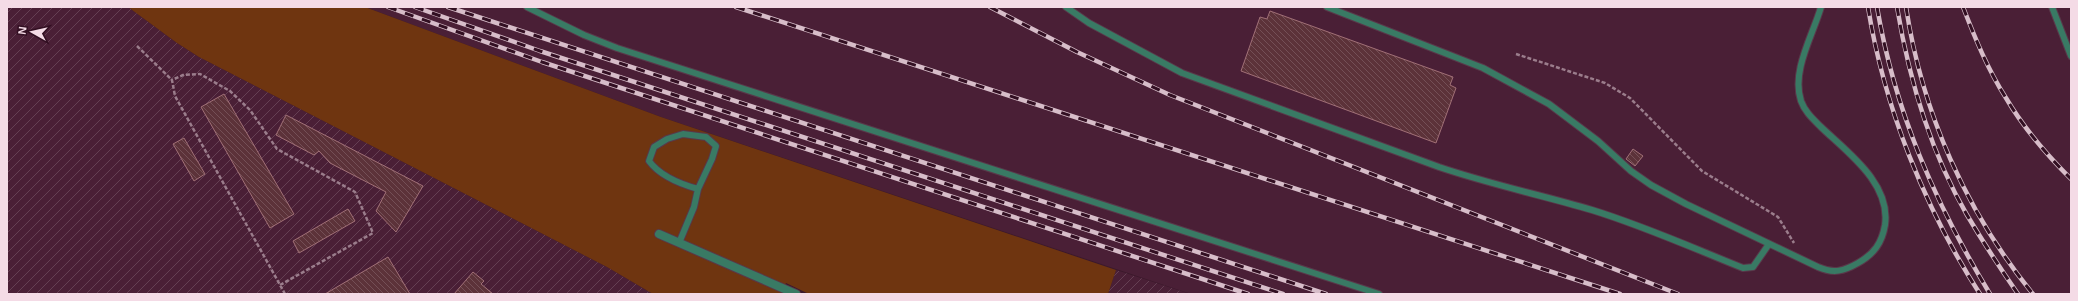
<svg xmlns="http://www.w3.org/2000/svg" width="2078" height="301" font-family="Arial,sans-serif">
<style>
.built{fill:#4a1f36}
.industrial{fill:url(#industrial-furrows)}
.grass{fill:#6f3510}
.building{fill:url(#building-back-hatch);stroke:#a17077}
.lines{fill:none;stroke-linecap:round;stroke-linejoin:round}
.service-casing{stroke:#59384a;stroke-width:8}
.minor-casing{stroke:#59384a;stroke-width:10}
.path{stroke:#9b7d8c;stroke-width:2.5;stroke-dasharray:4 2;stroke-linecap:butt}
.service{stroke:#397a64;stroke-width:6}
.minor{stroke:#397a64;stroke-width:8}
.rail-casing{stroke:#d7bdc9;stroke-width:4.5}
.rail{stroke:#320f22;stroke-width:3;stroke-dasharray:9;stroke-linecap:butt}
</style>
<defs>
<pattern id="industrial-furrows" width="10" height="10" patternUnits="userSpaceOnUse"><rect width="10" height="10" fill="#4a1f36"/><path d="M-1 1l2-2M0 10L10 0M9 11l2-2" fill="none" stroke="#653f53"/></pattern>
<pattern id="building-back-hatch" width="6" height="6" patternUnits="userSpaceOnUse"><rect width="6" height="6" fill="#5c3239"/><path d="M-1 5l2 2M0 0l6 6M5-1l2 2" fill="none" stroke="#744f56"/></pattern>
</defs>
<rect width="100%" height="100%" fill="#3c192c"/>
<polygon class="built" points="365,7 2071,7 2071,294 1191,294 661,117"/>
<g class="industrial">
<polygon points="7,7 128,7 177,43 199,57 607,267 653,294 7,294"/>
<polygon points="1116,270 1190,294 1108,294"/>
</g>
<polygon class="grass" points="128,7 365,7 661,117 1116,270 1108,294 809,294 786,283 781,294 653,294 607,267 199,57 177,43"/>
<g class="building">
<polygon points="1270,11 1453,77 1450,85 1456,88 1436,143 1241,71 1260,17 1267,19"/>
<polygon points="224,94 294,214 270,228 201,107"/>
<polygon points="286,115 423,186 396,232 376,211 386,192 330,163 319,151 314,155 276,135"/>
<polygon points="184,138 205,174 194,181 173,144"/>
<polygon points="1633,149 1643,156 1635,166 1626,159"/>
<polygon points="348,209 355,221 299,253 293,241"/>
<polygon points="388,257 410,294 325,294"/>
<polygon points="473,272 484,281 481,284 493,294 454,294"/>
</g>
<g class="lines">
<g class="service-casing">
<g id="service">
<polyline points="527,7 584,35 617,48 1379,294"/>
<path d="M1066,7L1089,23L1182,73L1439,167C1489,184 1541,195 1592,210C1644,226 1693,248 1743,268L1753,267L1769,244"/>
<path d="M1327,7L1483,68L1549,104L1598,141L1631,171L1651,185L1686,204L1818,267C1834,274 1844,271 1858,263C1874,254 1882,243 1885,225C1891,183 1847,152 1821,127C1813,119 1805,112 1801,101C1791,71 1813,35 1821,7"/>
<polyline points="2052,7 2071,56"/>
<path d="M679,243L694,207L698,189L712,159L716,146L706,137L683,134L667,139L654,147L649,161C660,176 680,184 698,189"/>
</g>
</g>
<g class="minor-casing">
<polyline id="minor" points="659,234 796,294"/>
</g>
<g class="path">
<polyline points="137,46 172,80"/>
<polyline points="1516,54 1605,83 1630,98 1702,171 1778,217 1794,243"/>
<polyline points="280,285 373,233 355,192 277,149 250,110 230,91 200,74 183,75 172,80 175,96 285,294"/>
</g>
<use href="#service" class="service"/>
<use href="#minor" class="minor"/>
<g class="rail-casing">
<g id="rail">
<polyline points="388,7 542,62 1248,294"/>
<polyline points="415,7 540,51 1283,294"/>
<polyline points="448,7 1326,294"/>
<polyline points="736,7 1620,294"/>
<polyline points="990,7 1077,52 1170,95 1678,294"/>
<path d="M1868,7C1884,107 1925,209 1980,294"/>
<path d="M1877,7C1895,112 1935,203 1990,294"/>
<path d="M1897,7C1909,79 1930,151 1967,215C1983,242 2000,268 2018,294"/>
<path d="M1906,7C1922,112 1966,212 2033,294"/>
<path d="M1963,7C1975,38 1988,70 2006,98C2023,127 2047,155 2071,179"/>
</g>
</g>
<use href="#rail" class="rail"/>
</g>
<rect width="2078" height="301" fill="none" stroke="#f4dbe6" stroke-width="16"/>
<g transform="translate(32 32) rotate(278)" stroke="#320f22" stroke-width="3" paint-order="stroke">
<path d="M0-3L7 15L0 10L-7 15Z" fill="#f4dbe6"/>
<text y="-6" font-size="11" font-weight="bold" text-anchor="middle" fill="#f4dbe6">N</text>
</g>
</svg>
